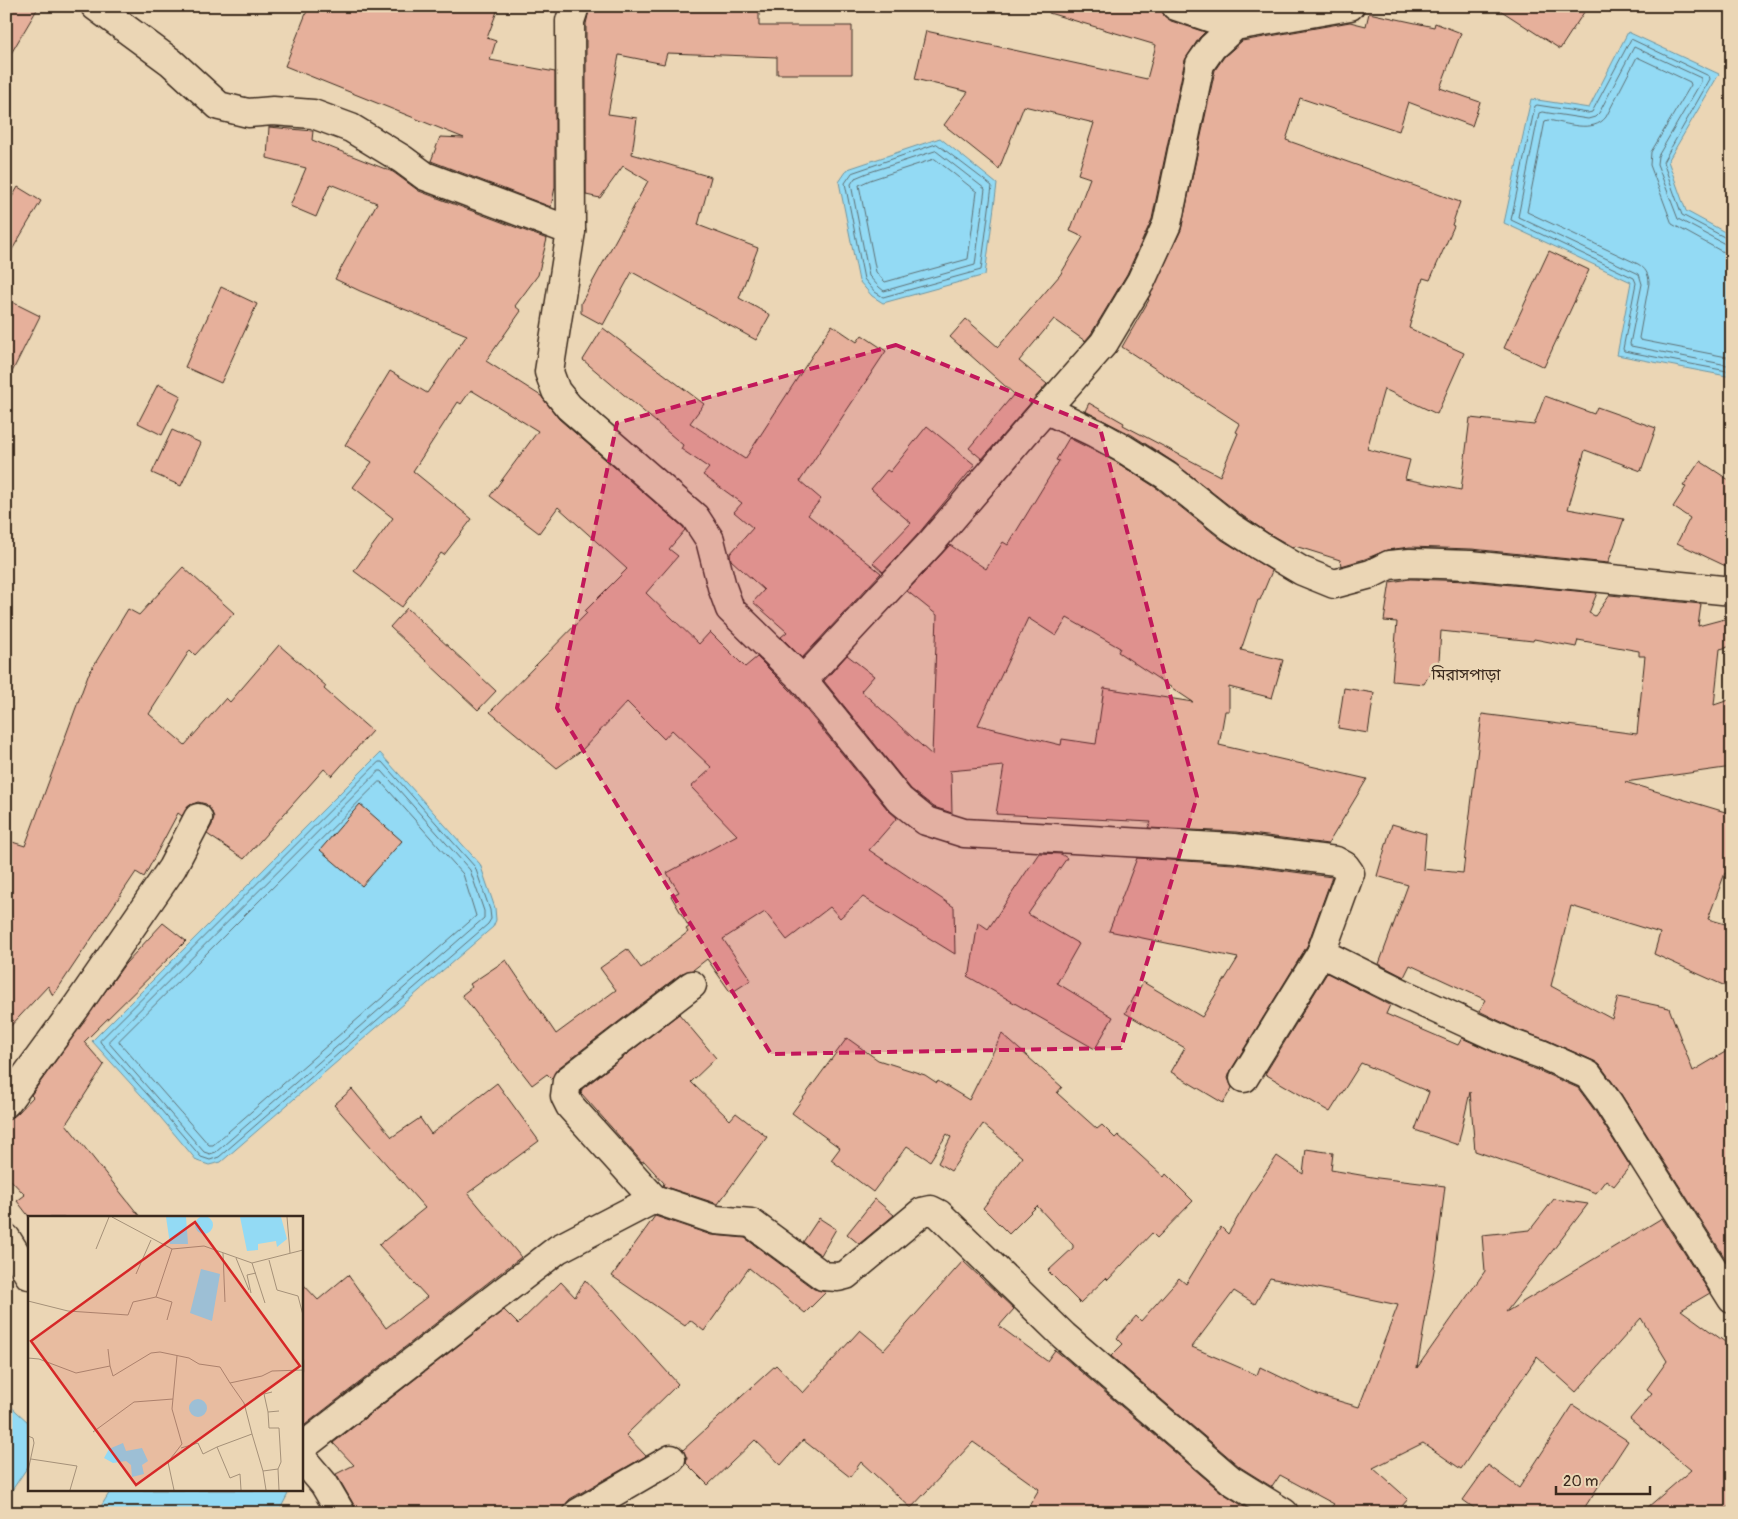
<svg xmlns="http://www.w3.org/2000/svg" width="1738" height="1519" font-family="Pangolin,'Noto Sans Bengali',sans-serif">
<style>
.water{fill:#93daf4;stroke:#70949e}
.lines{fill:none;stroke-linecap:round;stroke-linejoin:round}
.shore{stroke:#5e7074;stroke-width:1}
.building{fill:#e6b09b;stroke:#3b2a1e;fill-rule:evenodd}
.minor-casing{stroke:#3b2a1e;stroke-width:31}
.minor{stroke:#ebd6b5;stroke-width:28}
.marked{fill:#c2185b;fill-opacity:0.2;stroke:#c2185b;stroke-width:4;stroke-dasharray:10 6;stroke-linejoin:round}
.labels{text-anchor:middle;stroke-width:5;stroke-linejoin:round;paint-order:stroke}
.neighbourhood-label{font-size:16px;fill:#3b2a1e;stroke:#ebd6b5}
.inset-road{fill:none;stroke:#a59179;stroke-width:1}
.view{fill:#d62828;fill-opacity:0.15;stroke:#d62828;stroke-width:2.5}
.inset-edge{fill:none;stroke:#3b2a1e;stroke-width:2.5}
</style>
<rect width="100%" height="100%" fill="#ebd6b5"/>
<filter id="ink" filterUnits="userSpaceOnUse"><feTurbulence type="fractalNoise" baseFrequency=".02" numOctaves="2"/><feDisplacementMap in="SourceGraphic" scale="10" xChannelSelector="R" yChannelSelector="G"/><feConvolveMatrix kernelMatrix="1 2 1 2 8 2 1 2 1" color-interpolation-filters="sRGB"/></filter>
<g filter="url(#ink)">
<g class="water">
<polygon points="1628,32 1719,74 1668,161 1686,211 1732,236 1732,377 1617,355 1631,282 1504,223 1531,99 1589,108"/>
<polygon points="940,138 997,184 985,275 883,303 872,296 859,281 839,182 848,169"/>
<polygon points="380,753 480,864 495,908 496,920 493,927 221,1162 209,1165 197,1161 151,1106 92,1041"/>
<polygon points="6,1402 29,1423 29,1465 6,1499"/>
<polygon points="111,1490 283,1490 288,1494 278,1513 97,1513"/>
</g>
<g class="lines">
<g class="shore">
<polygon points="937,144 992,186 981,270 883,297 875,292 864,279 845,183 852,173"/>
<polygon points="936,151 985,189 975,265 884,291 879,287 869,276 851,184 855,178 867,173"/>
<polygon points="935,159 977,192 968,259 885,282 876,272 859,185 870,180"/>
<polyline points="1732,240 1728,239 1682,215 1663,162 1710,79 1709,76 1631,39 1592,112 1588,113 1537,105 1535,106 1511,220 1634,278 1636,283 1623,349 1624,351 1732,372"/>
<polyline points="1732,246 1725,244 1678,219 1657,164 1658,156 1701,82 1701,78 1634,47 1599,113 1595,117 1588,119 1542,112 1539,113 1518,217 1639,274 1642,284 1630,344 1631,346 1732,366"/>
<path d="M1732,253L1721,251L1672,224L1650,165L1651,152L1691,85L1690,82L1637,57L1606,117C1593,134 1566,123 1548,120L1545,121L1527,212L1638,264C1645,268 1649,274 1649,283L1639,338L1640,340L1732,358"/>
<polygon points="379,762 382,762 475,867 490,910 491,919 488,924 219,1157 210,1160 201,1157 155,1103 101,1043 100,1041"/>
<polygon points="379,771 382,771 470,870 484,911 484,918 216,1152 210,1154 204,1152 109,1043 109,1041"/>
<polygon points="379,782 381,782 463,874 476,916 213,1145 209,1145 120,1043 119,1041"/>
</g>
</g>
<g class="building">
<polygon points="6,6 39,6 6,62"/>
<polygon points="309,6 499,6 487,38 496,41 490,60 555,72 555,187 551,207 431,161 440,137 464,138 285,66"/>
<polygon points="590,6 719,6 719,8 759,10 759,26 852,26 852,74 777,74 777,57 667,53 664,64 619,55 608,114 637,118 632,154 711,177 698,225 758,248 739,298 770,315 756,340 632,272 603,325 581,313 581,303 648,181 623,166 600,198 586,195 586,24"/>
<polygon points="1049,6 1161,6 1164,16 1171,21 1205,32 1199,38 1185,60 1152,219 1127,274 1091,334 1085,341 1054,319 1019,361 1047,384 982,459 969,448 1014,394 950,337 966,319 998,347 1060,275 1083,237 1070,231 1090,178 1078,174 1094,123 1024,106 999,169 944,125 968,92 915,79 926,31 1147,79 1156,45 1049,13"/>
<polygon points="1225,6 1257,6 1236,10"/>
<polygon points="1494,6 1588,6 1560,49"/>
<polygon points="1369,13 1434,27 1435,23 1461,33 1440,88 1480,102 1472,126 1408,102 1399,131 1300,98 1286,140 1460,202 1452,225 1454,226 1430,280 1423,278 1409,328 1464,353 1437,414 1384,389 1367,449 1410,460 1405,479 1461,490 1470,418 1534,425 1545,396 1594,414 1597,407 1656,428 1641,471 1585,450 1568,509 1624,519 1608,563 1472,549 1410,547 1387,550 1365,559 1341,566 1340,560 1295,546 1294,548 1268,533 1240,514 1175,463 1132,435 1085,411 1089,403 1124,423 1123,425 1220,476 1238,433 1236,432 1240,424 1122,347 1149,300 1148,299 1181,230 1215,70 1224,57 1242,41 1350,22 1366,26"/>
<polygon points="269,127 313,131 312,140 393,172 419,191 547,239 538,275 515,306 521,311 486,361 541,396 559,419 683,527 685,530 669,549 678,556 646,593 699,644 710,632 745,667 757,657 791,691 888,810 897,818 869,850 954,907 955,954 863,897 840,918 830,907 787,940 765,912 723,939 751,980 731,993 707,959 693,970 682,973 557,1069 552,1079 547,1074 532,1085 462,995 472,987 470,984 506,960 556,1034 616,990 600,968 627,949 641,968 688,932 686,929 689,927 671,896 679,892 667,873 737,835 691,787 712,768 672,730 664,739 627,702 582,750 557,768 490,712 587,613 585,611 627,569 558,507 539,533 490,496 538,431 471,390 461,404 458,402 413,471 472,519 444,555 441,553 402,607 354,571 393,518 353,487 372,462 345,445 390,371 427,393 467,335 360,291 335,279 377,203 330,184 316,217 290,206 306,168 267,158"/>
<polygon points="18,187 41,201 6,260 6,207"/>
<polygon points="1549,251 1589,270 1544,367 1504,348"/>
<polygon points="221,287 257,304 221,383 185,367"/>
<polygon points="6,299 40,316 6,384"/>
<polygon points="832,325 857,342 862,335 886,351 800,481 821,499 808,515 881,573 802,658 781,637 787,632 753,602 764,590 731,560 730,554 753,528 734,512 742,503 703,475 709,468 681,449 683,445 583,360 603,328 704,404 690,423 745,459"/>
<polygon points="158,384 181,396 162,435 138,423"/>
<polygon points="927,426 975,465 919,533 883,572 873,563 911,523 871,489 887,470 890,472"/>
<polygon points="172,430 201,443 181,486 152,473"/>
<path d="M1069,438L1116,462L1158,489L1222,540L1272,571L1260,600H1258L1241,650L1283,660L1272,698L1229,687V711H1225L1219,745L1367,779L1328,844L1236,832L1148,828L1151,822L996,814L1004,766L949,771L951,773L952,813L934,807L911,789L824,681L847,655L874,676L861,691L932,755L937,615L907,591L950,545L986,569L1003,542L1008,545L1059,461L1056,460ZM1028,618L1056,636L1067,618L1120,648L1118,652L1193,702L1104,688L1096,744L1062,739L1061,745L978,725Z"/>
<polygon points="1700,461 1732,482 1732,569 1677,543 1690,518 1673,507 1686,487 1683,486"/>
<polygon points="183,567 234,613 195,655 190,650 149,714 185,745 226,698 230,702 279,645 326,686 324,689 372,731 332,776 324,769 244,859 207,834 212,825 214,817 211,810 206,804 198,802 190,805 182,816 178,813 144,877 136,872 53,996 48,986 6,1031 6,840 25,846 88,675 128,609 139,615"/>
<polygon points="1410,579 1469,581 1597,593 1589,613 1595,616 1610,595 1701,604 1698,626 1732,617 1732,646 1720,649 1714,705 1732,699 1732,767 1625,782 1732,814 1732,875 1725,873 1708,919 1732,926 1732,989 1654,954 1660,933 1571,906 1551,986 1612,1019 1618,997 1669,1008 1693,1071 1732,1048 1732,1269 1621,1094 1600,1065 1594,1061 1547,1040 1516,1029 1479,1011 1486,1000 1410,965 1404,977 1379,964 1408,885 1377,876 1392,824 1426,834 1423,869 1463,873 1482,714 1637,734 1645,656 1639,656 1639,651 1578,640 1576,647 1534,639 1533,641 1441,631 1438,676 1430,673 1424,684 1392,681 1397,622 1384,621 1390,582"/>
<polygon points="407,608 496,691 478,710 390,627"/>
<polygon points="1344,688 1374,693 1368,733 1338,728"/>
<polygon points="360,804 402,841 362,886 320,850"/>
<polygon points="1039,853 1061,854 1067,858 1028,914 1079,944 1057,983 1113,1017 1095,1049 967,976 970,973 978,922 988,929"/>
<polygon points="1137,858 1233,864 1332,877 1307,946 1231,1070 1228,1078 1232,1088 1223,1103 1171,1072 1185,1048 1125,1013 1143,982 1202,1017 1238,958 1109,931"/>
<polygon points="163,923 186,941 84,1042 104,1065 66,1124 141,1218 30,1218 17,1201 25,1195 6,1175 6,1122 18,1113 33,1097 31,1095 125,964"/>
<polygon points="1327,973 1390,1005 1386,1014 1458,1045 1462,1038 1504,1057 1535,1069 1578,1088 1595,1111 1630,1166 1614,1186 1606,1180 1596,1193 1475,1151 1470,1092 1458,1145 1415,1130 1429,1092 1361,1063 1330,1112 1265,1074"/>
<polygon points="679,1014 716,1058 691,1082 730,1120 736,1113 767,1137 718,1204 663,1186 664,1183 644,1161 642,1162 581,1093 582,1089"/>
<polygon points="1002,1034 1062,1087 1057,1093 1097,1129 1102,1125 1115,1138 1118,1135 1164,1177 1166,1174 1193,1201 1157,1238 1152,1233 1108,1280 1106,1278 1080,1303 1048,1271 1073,1248 1073,1245 1037,1206 1009,1234 983,1208 1022,1157 983,1124 951,1171 938,1163 951,1137 947,1134 930,1161 907,1146 873,1192 831,1160 840,1148 792,1113 847,1038 878,1060 925,1075 937,1083 938,1081 969,1100"/>
<polygon points="497,1083 539,1141 468,1193 521,1257 301,1428 301,1282 318,1300 348,1275 386,1328 427,1297 379,1245 425,1208 334,1105 352,1089 392,1137 420,1118 431,1134"/>
<path d="M1306,1149L1333,1153L1331,1170L1378,1178L1445,1186L1437,1253L1417,1368L1485,1271L1482,1235L1530,1230L1554,1199L1588,1204L1506,1312L1662,1218L1710,1293L1681,1310L1732,1347V1503L1721,1513H1641L1691,1470L1630,1419L1652,1393L1647,1389L1667,1361L1641,1318L1576,1392L1537,1357L1461,1469L1423,1443L1373,1468L1408,1499L1396,1513H1326L1334,1504L1280,1475L1272,1487L1240,1467L1111,1356L1123,1344L1117,1338L1136,1316L1141,1321L1179,1278L1186,1284L1221,1227L1228,1234L1252,1193L1277,1156L1303,1174ZM1270,1278L1398,1305L1359,1407L1318,1395L1260,1367L1257,1375L1192,1347L1234,1291L1255,1304Z"/>
<polygon points="875,1199 894,1215 859,1244 847,1234"/>
<polygon points="655,1216 711,1235 745,1238 814,1289 826,1292 805,1313 749,1268 704,1331 690,1320 685,1326 612,1276"/>
<polygon points="819,1218 836,1229 821,1255 803,1242"/>
<polygon points="963,1261 1014,1309 999,1326 1047,1361 1055,1350 1065,1358 1221,1492 1254,1513 1025,1513 1039,1489 973,1442 911,1508 861,1462 850,1477 803,1440 781,1465 755,1440 708,1485 686,1463 687,1458 683,1450 776,1365 803,1393 860,1330 884,1350"/>
<polygon points="585,1280 678,1384 626,1435 646,1456 570,1499 565,1505 562,1513 357,1513 354,1505 336,1474 354,1465 333,1443 504,1310 518,1324 561,1282 575,1297"/>
<polygon points="1573,1405 1628,1441 1581,1513 1481,1513 1463,1500 1488,1465 1519,1488"/>
</g>
<g class="lines">
<g class="minor-casing">
<g id="minor">
<polyline points="95,6 171,62 219,106 248,113 273,111 313,114 351,128 402,159 425,176 571,231 549,372 556,391 569,407 695,517 710,540 722,587 730,609 803,680 900,800 926,821 964,833 1234,848 1336,861 1345,866 1350,873 1321,953 1408,996 1510,1043 1541,1054 1588,1075 1608,1102 1732,1299"/>
<polyline points="1176,6 1235,26"/>
<polyline points="571,231 570,21 575,6"/>
<polyline points="1045,409 1095,433 1124,449 1167,476 1231,527 1260,546 1302,571 1334,584 1371,574 1389,565 1410,563 1470,565 1732,591"/>
<polyline points="803,680 931,543 1024,434 1104,343 1141,281 1167,224 1200,64 1212,47 1235,26 1350,6"/>
<polyline points="692,985 567,1081 565,1096 570,1106 654,1199 716,1220 751,1223 823,1276 838,1277 846,1275 922,1212 931,1210 939,1214 1064,1336 1231,1480 1284,1513"/>
<polyline points="1244,1078 1321,953"/>
<polyline points="6,1103 77,1006 172,868 198,818"/>
<polyline points="6,1238 29,1275"/>
<polyline points="301,1448 558,1249 654,1199"/>
<polyline points="301,1457 324,1484 341,1513"/>
<polyline points="578,1513 671,1459"/>
</g>
</g>
<use href="#minor" class="minor"/>
</g>
</g>
<path class="marked" d="M896,345L1100,428L1197,797L1121,1048L771,1054L557,708L617,423Z"/>
<g class="labels">
<g class="neighbourhood-label">
<text x="1466" y="680">মিরাসপাড়া</text>
</g>
</g>
<g transform="translate(28 1216)">
<rect width="275" height="275" fill="#ebd6b5"/>
<path d="M167 9a9 9 0 1 1 18 0a9 9 0 1 1-18 0ZM138,1H158L160,28H142ZM212,1H253L259,23L249,31L248,25L230,28V34L219,35ZM173,53L192,58L184,105L162,97ZM161 192a9 9 0 1 1 18 0a9 9 0 1 1-18 0ZM95,227L98,235L114,232L120,245L114,249L116,258L104,261L103,249L98,245L85,247L76,242L81,233Z" fill="#93daf4"/>
<path class="inset-road" d="M84,1L144,33L176,30L224,47L275,34M259,1L262,37M68,33L81,1M195,37L197,86M208,42L221,74M241,44L249,74L270,80L275,99M224,47L237,87M108,58L123,24M223,77L219,59L228,57M128,81L144,33M0,85L40,95L100,99L105,86L128,81L144,86L139,104M80,133L82,150M0,142L11,143L48,157L82,150L85,160L123,137L132,136L161,142L171,148L192,151L202,167L234,160L244,155L275,154M202,167L216,187L224,218M240,196L236,178L244,176M65,216L106,186L145,183M0,220L5,222L6,227L0,255M189,231L224,218L235,255M153,232L170,227L175,238L189,231L202,262L212,258L213,274M3,243L49,250L42,274M250,253L253,246L251,212H241L240,196L251,195M146,274L140,246L154,228L144,193L149,140M238,274L235,255L250,253L251,274"/>
<path class="view" d="M167,6L272,150L108,269L3,125Z"/>
<rect width="275" height="275" class="inset-edge"/>
</g>
<rect width="1738" height="1519" fill="none" stroke="#ebd6b5" stroke-width="25"/>
<rect x="12" y="12" width="1713" height="1494" fill="none" stroke="#3b2a1e" stroke-width="2" filter="url(#ink)"/>
<path d="M1556 1486v8h94v-8" fill="none" stroke="#3b2a1e" stroke-width="2.5"/>
<text x="1563" y="1486" font-size="15" fill="#3b2a1e" stroke="#ebd6b5" stroke-width="4" paint-order="stroke">20 m</text>
</svg>
